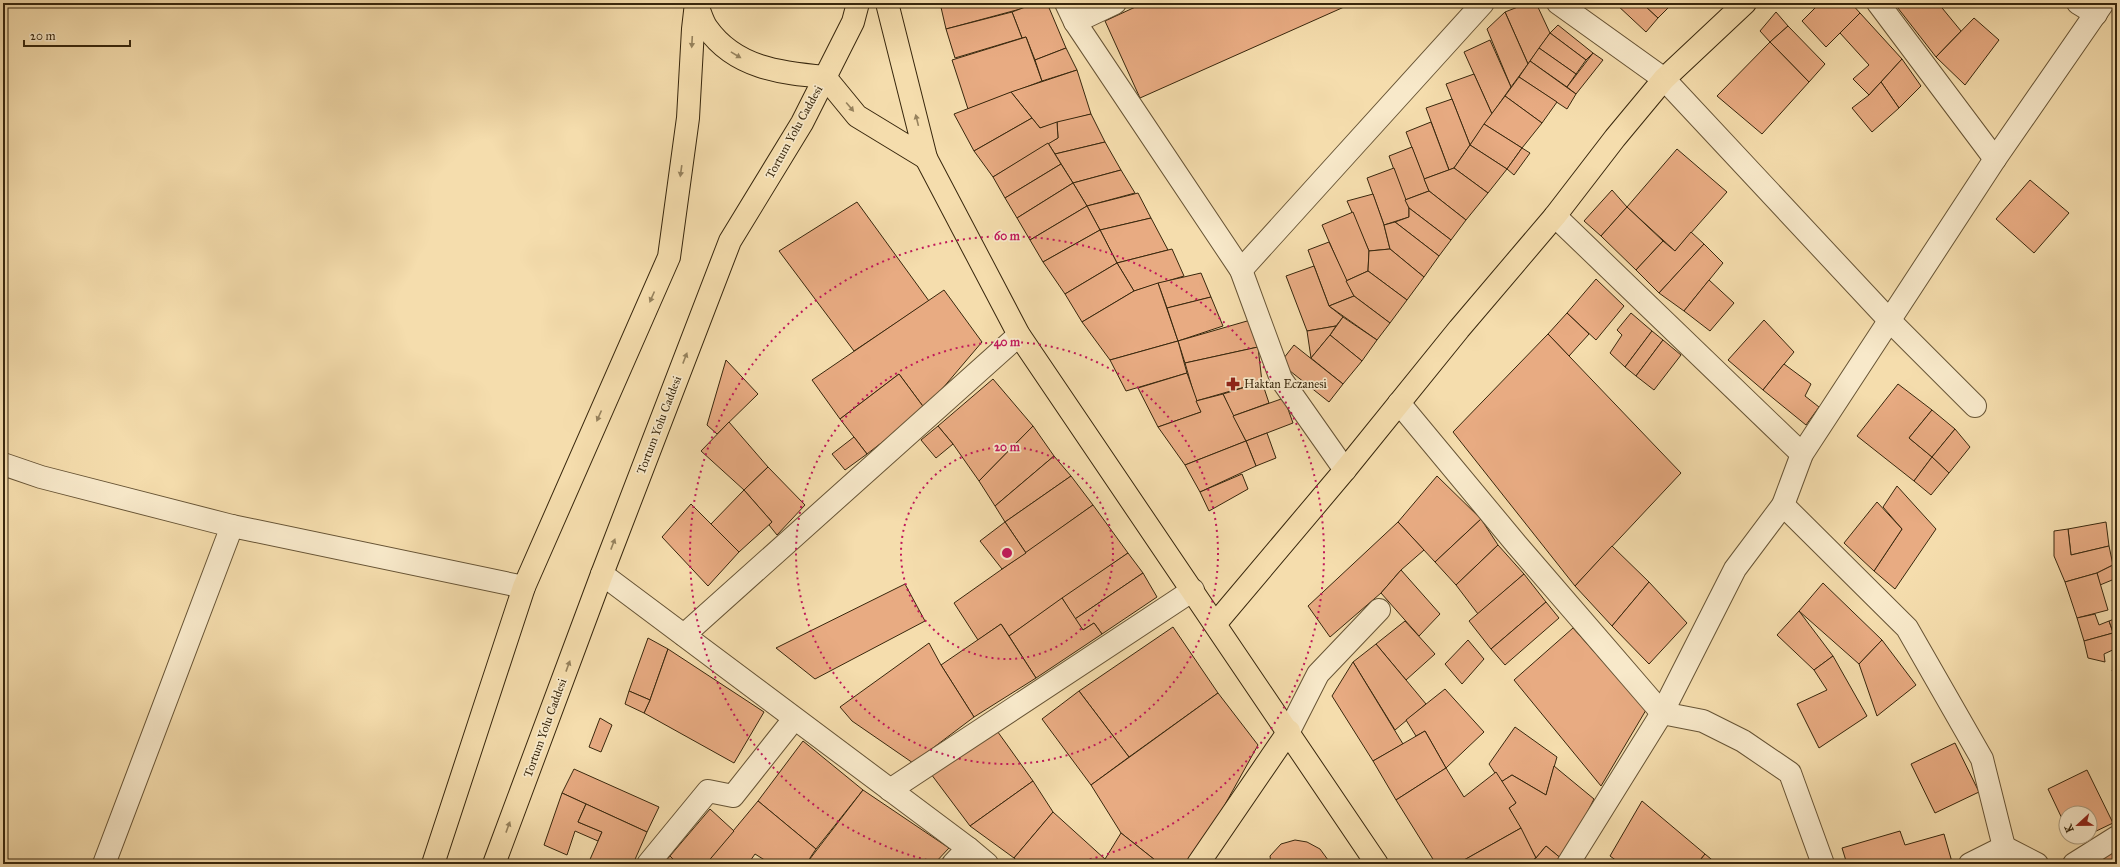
<svg xmlns="http://www.w3.org/2000/svg" width="2120" height="867" font-family="'IM FELL Great Primer',serif">
<style>
.building{fill:#e8ab82;stroke:#38270d}
.lines{fill:none;stroke-linecap:round;stroke-linejoin:round}
.minor-casing{stroke:#675435;stroke-width:24}
.major-casing{stroke:#38270d;stroke-width:24}
.highway-casing{stroke:#38270d;stroke-width:24}
.minor{stroke:#f8e9ca;stroke-width:22}
.major{stroke:#f5ddad;stroke-width:22}
.highway{stroke:#f5ddad;stroke-width:22}
.oneway{fill:#96825d}
.ring{fill:none;stroke:#c2185b;stroke-width:2;stroke-dasharray:2 4}
.labels{text-anchor:middle;stroke-width:3.5;stroke-linejoin:round;paint-order:stroke}
.street-label{font-size:12px;fill:#38270d;stroke:#f8e9ca}
.poi-label{font-size:12px;fill:#38270d;stroke:#f8e9ca;text-anchor:start}
.centre{fill:#c2185b;stroke:#f8e9ca;stroke-width:2}
.ring-label{font-size:12px;text-anchor:middle;font-weight:bold;fill:#c2185b;stroke:#f8e9ca;stroke-width:3.5;stroke-linejoin:round;paint-order:stroke}
</style>
<rect width="100%" height="100%" fill="#f5ddad"/>
<filter id="stains"><feTurbulence type="fractalNoise" baseFrequency=".005" numOctaves="4"/><feColorMatrix values="0 0 0 0 .2 0 0 0 0 .09 0 0 0 0 .02 0 0 0 .5 -.17"/></filter>
<radialGradient id="worn" r=".72"><stop offset=".6" stop-color="#630" stop-opacity="0"/><stop offset="1" stop-color="#630" stop-opacity=".3"/></radialGradient>
<g class="building">
<polygon points="940,3 1023,3 1024,8 946,29"/>
<polygon points="1023,3 1036,3 1024,8"/>
<polygon points="1036,3 1047,3 1066,48 1035,60 1026,37 1022,38 1012,12"/>
<polygon points="1144,3 1353,3 1140,98 1105,21"/>
<polygon points="1528,3 1536,3 1550,33 1528,64 1505,12"/>
<polygon points="1617,3 1642,3 1658,18 1646,32 1616,4"/>
<polygon points="1642,3 1673,3 1658,18"/>
<polygon points="1820,3 1851,3 1860,13 1826,47 1802,21"/>
<polygon points="1894,3 1938,3 1961,31 1936,57"/>
<polygon points="1012,12 1022,38 955,58 946,29"/>
<polygon points="1505,12 1528,64 1511,87 1487,29"/>
<polygon points="1776,12 1788,26 1770,42 1760,31"/>
<polygon points="1860,13 1902,59 1869,95 1853,79 1869,65 1840,33"/>
<polygon points="1974,18 1999,40 1965,85 1936,57"/>
<polygon points="1558,25 1593,53 1586,60 1550,33"/>
<polygon points="1788,26 1825,64 1809,82 1770,42"/>
<polygon points="1550,33 1586,60 1576,74 1539,48"/>
<polygon points="1026,37 1042,81 968,109 952,60"/>
<polygon points="1490,40 1511,87 1492,114 1464,52"/>
<polygon points="1770,42 1809,82 1762,134 1717,96"/>
<polygon points="1066,48 1077,70 1042,81 1035,60"/>
<polygon points="1539,48 1576,74 1567,87 1530,61"/>
<polygon points="1593,53 1603,60 1576,94 1567,87"/>
<polygon points="1902,59 1921,86 1899,108 1881,82"/>
<polygon points="1530,61 1576,94 1567,109 1519,77"/>
<polygon points="1077,70 1091,114 1040,128 1011,92"/>
<polygon points="1474,74 1492,114 1470,145 1446,84"/>
<polygon points="1519,77 1557,102 1542,123 1505,96"/>
<polygon points="1881,82 1899,108 1872,132 1852,108 1869,95"/>
<polygon points="1011,92 1032,118 974,151 954,114"/>
<polygon points="1505,96 1542,123 1522,148 1484,124"/>
<polygon points="1452,99 1470,145 1454,168 1449,170 1426,108"/>
<polygon points="1091,114 1105,142 1055,154 1048,143 1058,138 1057,122"/>
<polygon points="1032,118 1040,128 1057,122 1058,138 993,177 974,151"/>
<polygon points="1431,122 1449,170 1424,179 1406,132"/>
<polygon points="1484,124 1522,148 1507,169 1470,145"/>
<polygon points="1105,142 1121,170 1073,183 1055,154"/>
<polygon points="1048,143 1061,164 1005,198 993,177"/>
<polygon points="1470,145 1507,169 1488,193 1454,168"/>
<polygon points="1412,147 1429,191 1405,200 1389,156"/>
<polygon points="1522,148 1530,153 1514,175 1507,169"/>
<polygon points="1677,149 1727,192 1675,251 1627,207"/>
<polygon points="1061,164 1073,183 1017,218 1005,198"/>
<polygon points="1394,168 1409,208 1409,217 1384,225 1367,178"/>
<polygon points="1454,168 1488,193 1466,220 1429,191 1424,179"/>
<polygon points="1121,170 1135,193 1087,206 1073,183"/>
<polygon points="2030,180 2069,213 2034,253 1996,219"/>
<polygon points="1073,183 1087,206 1030,240 1017,218"/>
<polygon points="1612,190 1627,207 1601,236 1584,221"/>
<polygon points="1429,191 1466,220 1451,240 1409,208 1405,200"/>
<polygon points="1138,193 1151,218 1100,230 1087,206"/>
<polygon points="1373,194 1384,225 1390,249 1369,251 1347,201"/>
<polygon points="857,202 929,301 854,351 779,251"/>
<polygon points="1087,206 1100,230 1043,262 1030,240"/>
<polygon points="1627,207 1663,241 1636,270 1601,236"/>
<polygon points="1409,208 1451,240 1439,256 1395,222 1409,217"/>
<polygon points="1353,212 1369,251 1368,271 1346,281 1322,225"/>
<polygon points="1151,218 1168,250 1117,263 1100,230"/>
<polygon points="1395,222 1439,256 1424,277 1390,249 1384,225"/>
<polygon points="1100,230 1117,263 1065,294 1043,262"/>
<polygon points="1691,232 1704,244 1659,293 1636,270 1663,241 1675,251"/>
<polygon points="1329,242 1354,296 1329,306 1308,250"/>
<polygon points="1704,244 1723,263 1684,311 1659,293"/>
<polygon points="1172,249 1184,276 1134,291 1117,263"/>
<polygon points="1390,249 1424,277 1407,300 1368,271 1369,251"/>
<polygon points="1117,263 1134,291 1082,322 1065,294"/>
<polygon points="1314,266 1329,306 1343,317 1336,326 1307,331 1286,276"/>
<polygon points="1368,271 1407,300 1390,323 1354,296 1346,281"/>
<polygon points="1201,273 1211,297 1167,308 1158,283"/>
<polygon points="1596,279 1624,306 1596,340 1567,313"/>
<polygon points="1709,280 1734,303 1710,331 1684,311"/>
<polygon points="1158,283 1178,341 1110,360 1082,322 1134,291"/>
<polygon points="944,290 982,342 925,409 899,374 840,419 812,380"/>
<polygon points="1354,296 1390,323 1377,340 1329,306"/>
<polygon points="1211,297 1223,326 1178,341 1167,308"/>
<polygon points="1567,313 1589,334 1569,356 1548,334"/>
<polygon points="1631,313 1652,331 1625,367 1610,353 1622,335 1617,330"/>
<polygon points="1343,317 1377,340 1362,361 1330,335"/>
<polygon points="1254,319 1258,347 1185,363 1178,341"/>
<polygon points="1764,320 1794,352 1763,390 1728,360"/>
<polygon points="1336,326 1330,335 1311,358 1307,331"/>
<polygon points="1652,331 1663,340 1636,376 1625,367"/>
<polygon points="1548,334 1681,473 1575,586 1453,432"/>
<polygon points="1330,335 1362,361 1343,384 1311,358"/>
<polygon points="1663,340 1681,355 1654,390 1636,376"/>
<polygon points="1178,341 1187,373 1126,391 1110,360"/>
<polygon points="1294,345 1343,384 1329,402 1280,363"/>
<polygon points="1258,347 1262,382 1196,401 1185,363"/>
<polygon points="726,360 758,394 717,434 707,425"/>
<polygon points="1784,364 1811,384 1805,396 1819,407 1806,425 1763,390"/>
<polygon points="1187,373 1201,412 1158,427 1138,388"/>
<polygon points="899,374 925,409 867,454 840,419"/>
<polygon points="993,379 1033,426 979,481 953,444 938,426"/>
<polygon points="1262,382 1269,403 1233,416 1223,394"/>
<polygon points="1898,384 1932,410 1909,438 1932,457 1914,481 1857,436"/>
<polygon points="1223,394 1246,441 1185,465 1158,427 1201,412 1196,401"/>
<polygon points="1284,398 1293,423 1246,441 1233,416"/>
<polygon points="1932,410 1955,429 1932,457 1909,438"/>
<polygon points="729,422 768,467 744,490 701,451"/>
<polygon points="938,426 953,444 936,458 921,440"/>
<polygon points="1033,426 1054,456 995,506 979,481"/>
<polygon points="1955,429 1970,447 1949,473 1932,457"/>
<polygon points="1267,433 1276,458 1256,466 1246,441"/>
<polygon points="854,437 867,454 845,470 832,454"/>
<polygon points="1246,441 1256,466 1200,492 1185,465"/>
<polygon points="1054,456 1071,476 1005,522 995,506"/>
<polygon points="1932,457 1949,473 1931,495 1914,481"/>
<polygon points="768,467 805,505 777,535 769,525 772,522 744,490"/>
<polygon points="1242,474 1248,489 1209,511 1200,492"/>
<polygon points="1071,476 1093,505 1026,553 1005,522"/>
<polygon points="1437,476 1481,519 1435,562 1398,522"/>
<polygon points="1897,486 1936,529 1895,589 1874,571 1902,529 1883,507"/>
<polygon points="744,490 772,522 739,552 711,524"/>
<polygon points="1877,502 1902,529 1874,571 1844,543"/>
<polygon points="691,504 739,552 708,586 662,537"/>
<polygon points="1093,505 1128,553 1009,636 1001,624 978,640 954,603"/>
<polygon points="1481,519 1498,545 1456,585 1435,562"/>
<polygon points="1005,522 1026,553 1002,569 980,541"/>
<polygon points="1398,522 1424,550 1401,570 1381,593 1330,637 1308,606"/>
<polygon points="2106,522 2109,546 2071,555 2068,529"/>
<polygon points="2068,529 2071,555 2109,546 2113,565 2097,573 2065,582 2054,556 2054,531"/>
<polygon points="1498,545 1524,574 1478,614 1456,585"/>
<polygon points="1612,546 1649,582 1612,626 1575,586"/>
<polygon points="1128,553 1143,573 1075,619 1062,598"/>
<polygon points="2113,565 2117,578 2100,585 2097,573"/>
<polygon points="1401,570 1440,614 1419,636 1381,593"/>
<polygon points="1143,573 1157,597 1102,634 1094,623 1083,630 1075,619"/>
<polygon points="2097,573 2108,610 2077,618 2065,582"/>
<polygon points="1524,574 1546,602 1491,649 1469,621"/>
<polygon points="1649,582 1687,623 1649,664 1612,626"/>
<polygon points="1823,583 1882,640 1859,664 1799,611"/>
<polygon points="905,584 925,621 815,679 776,648"/>
<polygon points="1062,598 1083,630 1094,623 1102,634 1036,678 1009,636"/>
<polygon points="1546,602 1559,618 1505,665 1491,649"/>
<polygon points="1799,611 1833,656 1814,670 1777,635"/>
<polygon points="2095,614 2099,625 2109,621 2113,633 2084,641 2077,618"/>
<polygon points="2117,618 2117,642 2109,621"/>
<polygon points="1405,621 1435,654 1406,680 1376,644"/>
<polygon points="1001,624 1036,678 974,717 941,665"/>
<polygon points="1173,627 1218,693 1129,757 1079,691"/>
<polygon points="1573,628 1646,710 1601,786 1514,680"/>
<polygon points="2113,633 2117,648 2104,654 2105,662 2088,658 2084,641"/>
<polygon points="648,638 668,649 650,700 629,691"/>
<polygon points="1468,640 1484,659 1462,684 1445,664"/>
<polygon points="1882,640 1916,685 1877,716 1859,664"/>
<polygon points="929,643 941,665 974,717 913,763 852,721 840,707"/>
<polygon points="1376,644 1426,704 1395,730 1353,662"/>
<polygon points="668,649 764,712 734,763 644,713 650,700"/>
<polygon points="1833,656 1867,716 1819,748 1797,704 1827,690 1814,670"/>
<polygon points="2117,661 2117,674 2112,671"/>
<polygon points="1353,662 1403,744 1373,761 1332,696"/>
<polygon points="1445,689 1484,732 1446,768 1425,731 1416,736 1406,720"/>
<polygon points="629,691 650,700 644,713 625,704"/>
<polygon points="1079,691 1129,757 1091,785 1042,719"/>
<polygon points="1218,693 1258,745 1192,864 1160,864 1121,833 1091,785"/>
<polygon points="600,718 612,725 601,752 589,747"/>
<polygon points="1515,727 1557,757 1546,795 1512,775 1501,782 1489,764"/>
<polygon points="995,728 1033,781 970,826 931,774"/>
<polygon points="1425,731 1446,768 1396,800 1373,761"/>
<polygon points="803,741 863,790 816,849 758,801"/>
<polygon points="1955,743 1979,792 1935,813 1911,764"/>
<polygon points="1554,766 1594,799 1563,860 1546,846 1536,858 1509,808 1516,803 1501,782 1512,775 1546,795"/>
<polygon points="1446,768 1464,797 1496,772 1516,803 1509,808 1521,828 1457,864 1436,864 1396,800"/>
<polygon points="574,769 659,807 647,832 562,793"/>
<polygon points="2087,770 2113,823 2090,834 2090,813 2066,813 2066,827 2048,789"/>
<polygon points="1033,781 1053,812 1014,858 970,826"/>
<polygon points="863,790 949,848 934,864 806,864"/>
<polygon points="562,793 586,804 578,822 602,832 598,841 575,831 567,855 544,845"/>
<polygon points="758,801 816,849 806,864 771,864 755,854 748,864 713,864 709,860"/>
<polygon points="1642,801 1705,854 1697,864 1621,864 1610,856"/>
<polygon points="586,804 647,832 633,864 588,864 602,832 578,822"/>
<polygon points="710,809 734,831 706,864 678,864 670,856"/>
<polygon points="1053,812 1106,860 1102,864 1021,864 1014,858"/>
<polygon points="1521,828 1536,858 1526,864 1457,864"/>
<polygon points="1900,831 1905,845 1944,834 1952,862 1946,864 1847,864 1842,848"/>
<polygon points="1121,833 1160,864 1102,864"/>
<polygon points="2071,837 2084,837 2073,842"/>
<polygon points="1295,840 1307,842 1320,849 1331,864 1271,864 1270,856 1281,844"/>
<polygon points="1546,846 1563,860 1561,864 1526,864 1536,858"/>
<polygon points="2117,847 2117,864 2090,864"/>
<polygon points="1705,854 1717,864 1697,864"/>
<polygon points="670,856 678,864 663,864"/>
</g>
<g class="lines">
<g class="minor-casing">
<g id="minor">
<polyline points="1066,3 1075,22 1241,270 1281,379 1345,470"/>
<polyline points="1558,3 1664,79 1890,321 1975,406"/>
<polyline points="1878,3 1995,159"/>
<polyline points="2078,3 2096,14"/>
<polyline points="1075,22 1115,3"/>
<polyline points="1555,216 1802,454"/>
<polyline points="1241,270 1483,3"/>
<polyline points="1399,403 1517,545 1662,713 1703,721 1743,741 1790,773 1823,864"/>
<polyline points="3,464 41,477 232,526"/>
<polyline points="1783,505 1907,628 1982,759 2004,847"/>
<polyline points="602,574 968,848"/>
<polyline points="684,635 1019,335"/>
<polyline points="1289,731 1318,674 1379,610"/>
<polyline points="890,790 1193,590"/>
<polyline points="104,864 232,526 524,587"/>
<polyline points="648,864 708,791 733,796 794,719"/>
<polyline points="953,864 968,848 987,864"/>
<polyline points="1568,864 1662,713 1735,569 1783,505 1802,454 1995,159 2103,3"/>
<polyline points="1970,864 2004,847 2037,864"/>
<polyline points="2074,864 2117,837"/>
</g>
</g>
<g class="major-casing">
<g id="major">
<polyline points="825,77 857,116 926,158 887,3"/>
<polyline points="926,158 1019,335 1377,864"/>
<polyline points="1216,623 1345,470 1459,329 1555,216 1615,138 1664,79 1745,3"/>
<polyline points="1198,864 1289,731"/>
</g>
</g>
<g class="highway-casing">
<g id="highway">
<path d="M696,3C700,11 702,21 707,28C735,68 781,73 825,77"/>
<polyline points="433,864 524,587 669,257 688,118 693,29 696,3"/>
<polyline points="494,864 602,574 730,241 802,123 853,22 858,3"/>
</g>
</g>
<use href="#minor" class="minor"/>
<use href="#major" class="major"/>
<use href="#highway" class="highway"/>
</g>
<defs><path id="oneway-solid" d="M-6-.8H1V-3.2L6.5 0L1 3.2V.8H-6Z"/></defs>
<g class="oneway">
<use href="#oneway-solid" transform="translate(692 42) rotate(93)"/>
<use href="#oneway-solid" transform="translate(736 55) rotate(31)"/>
<use href="#oneway-solid" transform="translate(850 107) rotate(50)"/>
<use href="#oneway-solid" transform="translate(917 120) rotate(-104)"/>
<use href="#oneway-solid" transform="translate(681 171) rotate(98)"/>
<use href="#oneway-solid" transform="translate(652 297) rotate(114)"/>
<use href="#oneway-solid" transform="translate(685 358) rotate(-69)"/>
<use href="#oneway-solid" transform="translate(599 416) rotate(114)"/>
<use href="#oneway-solid" transform="translate(613 544) rotate(-69)"/>
<use href="#oneway-solid" transform="translate(568 666) rotate(-70)"/>
<use href="#oneway-solid" transform="translate(508 827) rotate(-70)"/>
</g>
<g class="ring">
<circle cx="1007" cy="553" r="106"/>
<circle cx="1007" cy="553" r="211"/>
<path d="M944 864A317 317 0 1 1 1070 864"/>
</g>
<defs>
<g id="pharmacy-bare" transform="scale(1.08)"><path d="M-2-6h4v4h4v4h-4v4h-4v-4h-4v-4h4Z" fill="#8f2418" stroke="#f8e9ca" stroke-width="2.5" paint-order="stroke"/></g>
</defs>
<g fill-rule="evenodd">
<use href="#pharmacy-bare" x="1233" y="384"/>
</g>
<g class="labels">
<g class="street-label">
<text transform="translate(794 132) rotate(-61)" y="4">Tortum Yolu Caddesi</text>
<text transform="translate(659 425) rotate(-69)" y="4">Tortum Yolu Caddesi</text>
<text transform="translate(545 728) rotate(-70)" y="4">Tortum Yolu Caddesi</text>
</g>
<g class="poi-label">
<text x="1244" y="388">Haktan Eczanesi</text>
</g>
</g>
<circle cx="1007" cy="553" r="6" class="centre"/>
<g class="ring-label">
<text x="1007" y="240">60 m</text>
<text x="1007" y="346">40 m</text>
<text x="1007" y="451">20 m</text>
</g>
<rect width="2120" height="867" fill="none" stroke="#f5ddad" stroke-width="16"/>
<rect x="4" y="4" width="2112" height="859" fill="none" stroke="#38270d" stroke-width="2"/>
<rect x="8" y="8" width="2104" height="851" fill="none" stroke="#38270d"/>
<g transform="translate(2078 825) rotate(248)"><circle r="19" fill="#f8e9ca" stroke="#ab9b7e"/>
<path d="M0-3L7 15L0 10L-7 15Z" fill="#8f2418"/>
<text y="-6" font-size="11" font-weight="bold" text-anchor="middle" fill="#38270d">K</text>
</g>
<path d="M24 40v6h106v-6" fill="none" stroke="#38270d" stroke-width="2"/>
<text x="30" y="40" font-size="12" fill="#38270d" stroke="#f8e9ca" stroke-width="3" paint-order="stroke">20 m</text>
<rect width="100%" height="100%" filter="url(#stains)"/>
<rect width="100%" height="100%" fill="url(#worn)"/>
</svg>
